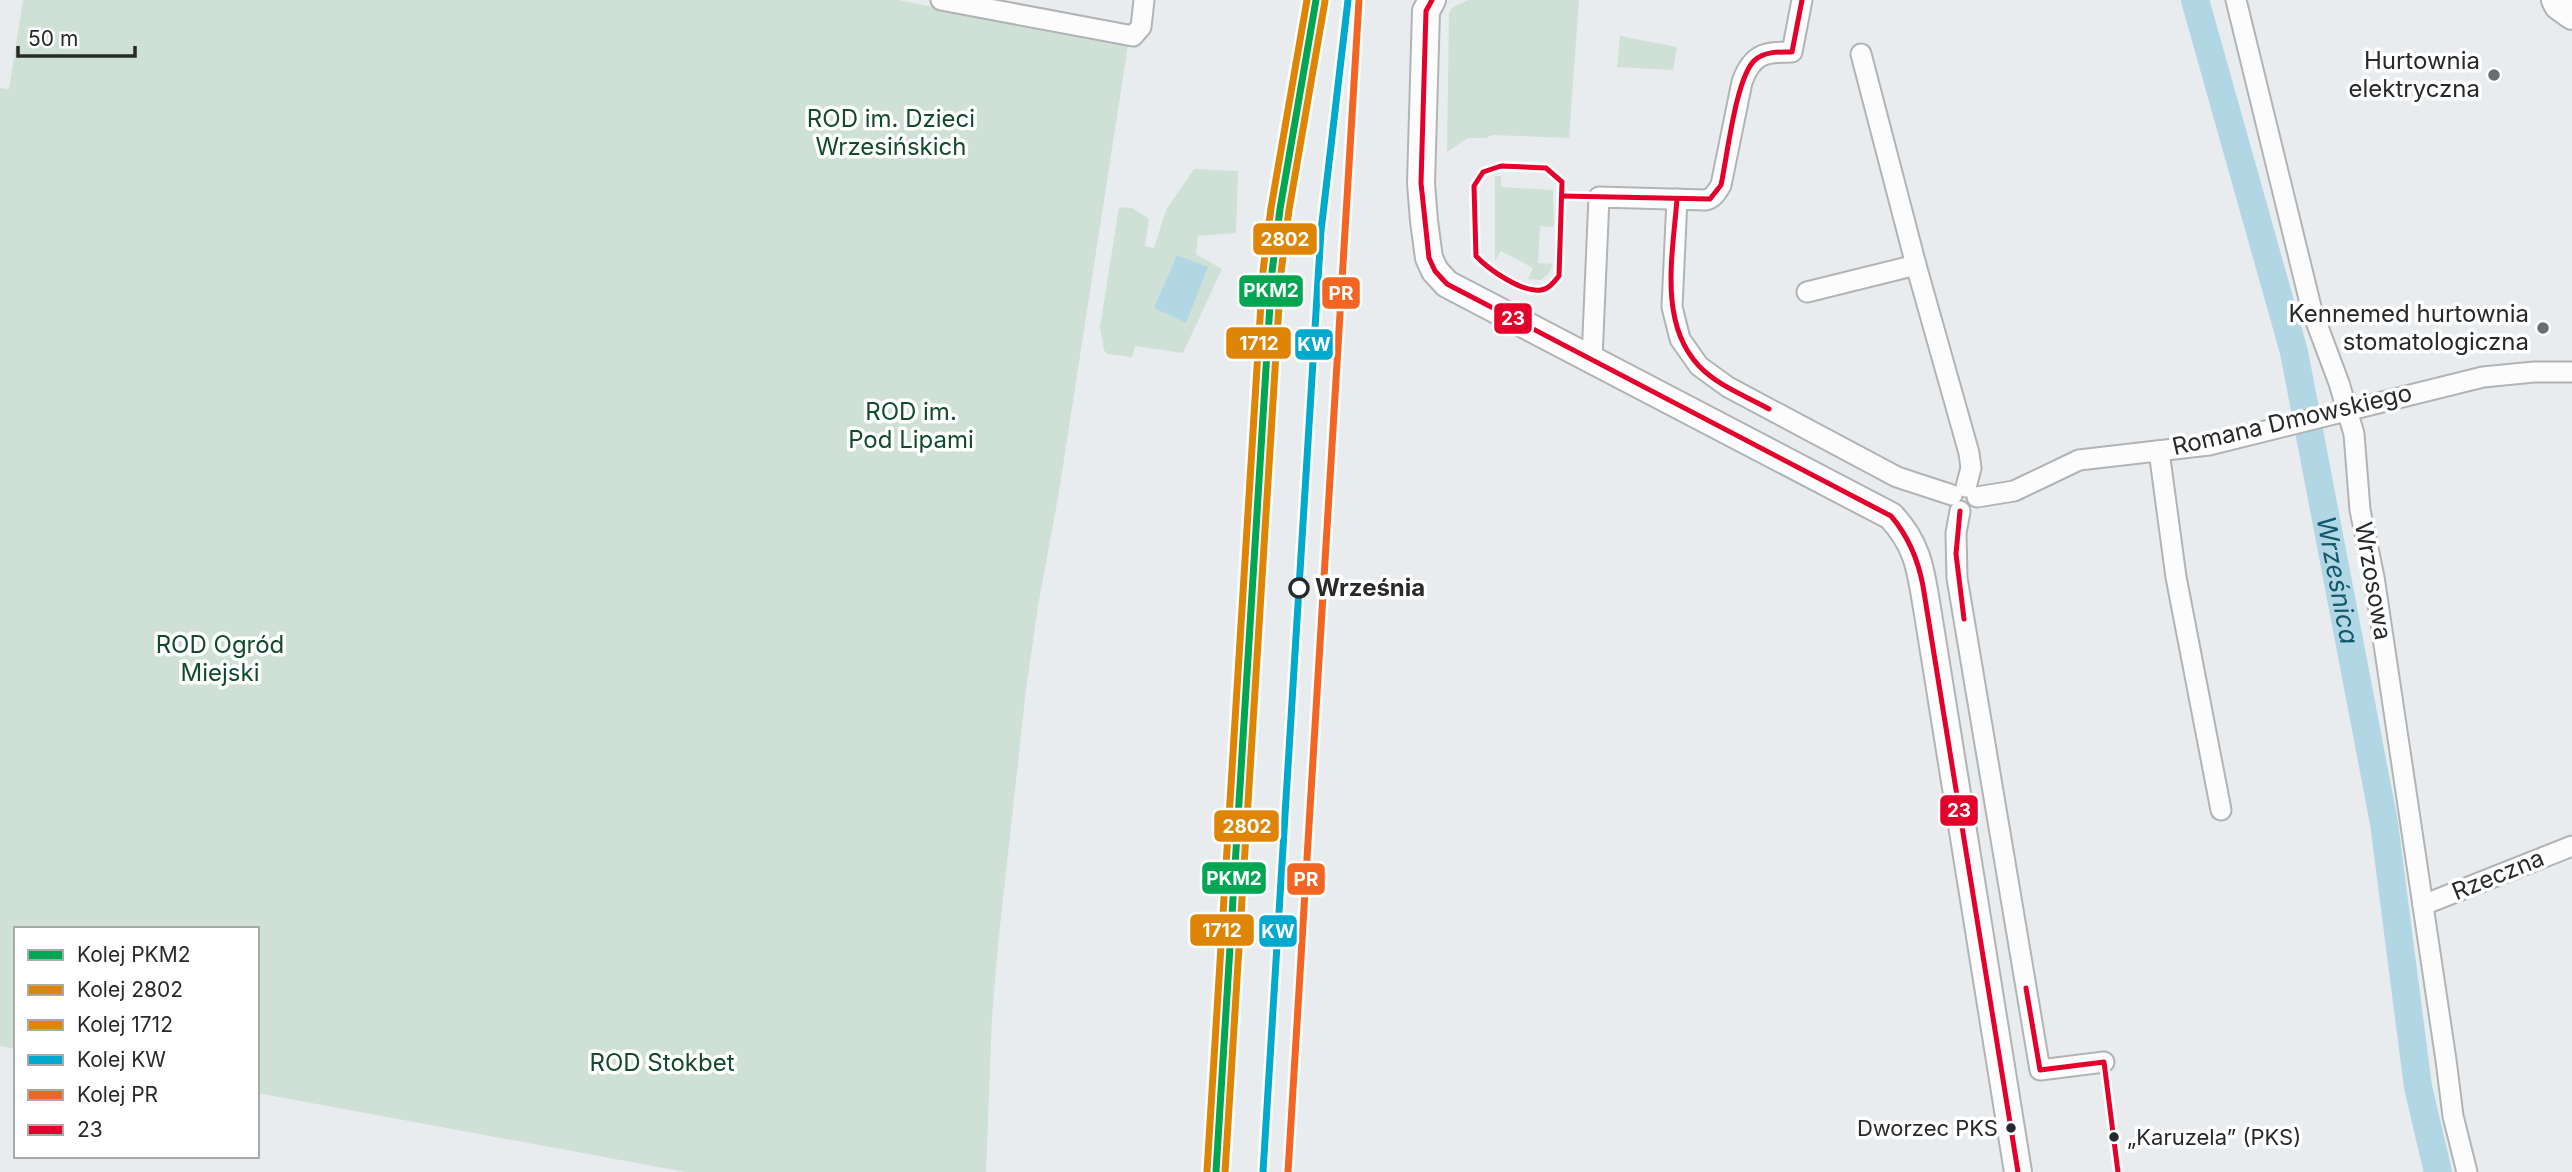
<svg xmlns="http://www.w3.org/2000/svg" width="2572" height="1172" font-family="Inter,sans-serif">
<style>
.green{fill:#cfe0d7}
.water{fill:#b1d7e5}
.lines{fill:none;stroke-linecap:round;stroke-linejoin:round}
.river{stroke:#b1d7e5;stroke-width:28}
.street-casing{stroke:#b1b3b5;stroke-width:23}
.secondary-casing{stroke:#b1b3b5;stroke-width:30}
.street{stroke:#fcfcfc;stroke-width:19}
.secondary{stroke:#fcfcfc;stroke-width:26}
.bus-1-casing{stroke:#fff;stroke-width:10}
.bus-1{stroke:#e4002b;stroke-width:5}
.rail-1-casing{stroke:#fff;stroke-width:12}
.rail-2-casing{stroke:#fff;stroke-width:12}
.rail-3-casing{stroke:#fff;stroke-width:12}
.rail-4-casing{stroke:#fff;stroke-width:12}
.rail-5-casing{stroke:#fff;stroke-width:12}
.rail-1{stroke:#00a651;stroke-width:7}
.rail-2{stroke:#df8506;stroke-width:7}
.rail-3{stroke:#df8506;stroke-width:7}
.rail-4{stroke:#00a9ce;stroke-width:7}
.rail-5{stroke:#f26522;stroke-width:7}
.poi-dot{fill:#6b6d6f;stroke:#fff;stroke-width:2.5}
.stop-dot{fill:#fff;stroke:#27292a;stroke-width:3.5}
.bus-dot{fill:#27292a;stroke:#fff;stroke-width:2.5}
.labels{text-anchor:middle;stroke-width:7;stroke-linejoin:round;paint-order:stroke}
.bus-label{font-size:22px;fill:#27292a;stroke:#fff;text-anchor:end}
.poi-label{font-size:24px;fill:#27292a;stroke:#fff;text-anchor:end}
.park-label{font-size:24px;fill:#114a30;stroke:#fff}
.street-label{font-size:24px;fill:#27292a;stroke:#fff}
.stop-label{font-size:24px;font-weight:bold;fill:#27292a;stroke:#fff;text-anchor:start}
.water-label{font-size:26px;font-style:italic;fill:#12586c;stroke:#fff}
.line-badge{stroke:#fff;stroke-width:2.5}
.badge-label{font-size:19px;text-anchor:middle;font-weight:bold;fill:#fff}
</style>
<rect width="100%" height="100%" fill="#e9ecee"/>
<g class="green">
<polygon points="23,0 898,0 1128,45 1059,492 1038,606 1026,690 998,945 992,1017 986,1172 685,1172 257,1093 257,929 16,929 16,1049 0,1046 0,88 9,89"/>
<polygon points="1468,0 1579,0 1569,138 1492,135 1486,138 1468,138 1447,152 1449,13 1453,7"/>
<polygon points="1620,36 1677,47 1673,70 1617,67"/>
<polygon points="1194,169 1238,171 1236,233 1198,236 1196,254 1222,269 1183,353 1135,346 1132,357 1107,354 1104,350 1100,327 1119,207 1132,208 1149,219 1145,246 1154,248 1166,210"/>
<polygon points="1495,176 1501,176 1501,187 1553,190 1554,227 1540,226 1538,263 1553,264 1549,273 1541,280 1528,279 1533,268 1501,251 1495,261"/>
</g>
<polygon class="water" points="1177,255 1208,267 1186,323 1154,308"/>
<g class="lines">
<path class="river" id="s1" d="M2195,0L2294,352L2384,823L2418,1087L2438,1172"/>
<g class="street-casing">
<g id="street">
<polyline points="941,0 1133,36 1141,27 1144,0"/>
<polyline points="2236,0 2312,311 2339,383 2354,434 2360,510 2374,577 2446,1060 2453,1116 2467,1172"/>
<polyline points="1677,199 1672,307 1680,339 1699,366 1728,387 1897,477 1952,495"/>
<polyline points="1916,265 1969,453 1971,468 1966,487"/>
<polyline points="1807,292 1916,265 1861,54"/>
<path d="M1592,359L1599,197L1705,200C1713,199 1717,192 1721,185L1742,82C1752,54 1764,52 1792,52L1802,0"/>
<polyline points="2159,451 2176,577 2221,810"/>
<polyline points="1977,497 2014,491 2079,460 2209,445 2483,377 2534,372 2572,372"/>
<polyline points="1960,511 1956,533 1957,578 2040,1070 2104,1062"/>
<polyline points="2423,905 2572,846"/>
</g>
</g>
<g class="secondary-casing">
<g id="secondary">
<path d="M1432,0L1426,11L1421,183L1424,221L1429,258L1435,271L1447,284L1891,516C1920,547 1921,574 1928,614L2018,1172"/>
<polyline points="2555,0 2558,6 2572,16"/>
</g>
</g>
<use href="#street" class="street"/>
<use href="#secondary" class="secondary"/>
<g class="bus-1-casing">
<g id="bus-1">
<path d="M1432,0L1426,11L1421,183L1429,258L1435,271L1447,284L1891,516C1909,537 1918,559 1923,586L2018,1172"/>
<path d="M1501,166L1546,168L1562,182L1559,276C1554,282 1549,289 1541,290C1522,293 1488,269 1476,256L1474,186L1483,172Z"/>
<path d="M1562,196L1710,199L1721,185C1727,158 1736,76 1755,60C1765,51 1780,52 1792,52L1802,0"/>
<path d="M1677,199C1673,253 1658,323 1699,366C1718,386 1746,396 1769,409"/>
<polyline points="1960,511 1956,554 1964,619"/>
<polyline points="2026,988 2040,1070 2104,1062 2118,1172"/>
</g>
</g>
<use href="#bus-1" class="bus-1"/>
<g class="rail-1-casing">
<polyline id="rail-1" points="1216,1172 1272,272 1280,209 1316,0"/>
</g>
<g class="rail-2-casing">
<polyline id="rail-2" points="1225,1172 1281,273 1289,210 1325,1"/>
</g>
<g class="rail-3-casing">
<polyline id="rail-3" points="1207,1171 1263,271 1271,208 1307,0"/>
</g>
<g class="rail-4-casing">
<polyline id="rail-4" points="1263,1172 1321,231 1348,0"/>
</g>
<g class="rail-5-casing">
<polyline id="rail-5" points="1288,1172 1359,0"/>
</g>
<use href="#rail-1" class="rail-1"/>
<use href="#rail-2" class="rail-2"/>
<use href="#rail-3" class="rail-3"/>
<use href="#rail-4" class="rail-4"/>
<use href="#rail-5" class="rail-5"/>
</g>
<g class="poi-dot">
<circle cx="2494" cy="75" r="7"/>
<circle cx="2543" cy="328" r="7"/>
</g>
<circle class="stop-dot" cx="1299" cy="588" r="9"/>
<g class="bus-dot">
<circle cx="2011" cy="1128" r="6"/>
<circle cx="2114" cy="1137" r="6"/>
</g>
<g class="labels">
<g class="bus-label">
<text x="1998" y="1136">Dworzec PKS</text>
<text x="2127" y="1145" text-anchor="start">„Karuzela” (PKS)</text>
</g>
<g class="poi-label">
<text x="2480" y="69">Hurtownia<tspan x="2480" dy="28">elektryczna</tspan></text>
<text x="2529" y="322">Kennemed hurtownia<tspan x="2529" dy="28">stomatologiczna</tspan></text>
</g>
<g class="park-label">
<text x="891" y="127">ROD im. Dzieci<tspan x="891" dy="28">Wrzesińskich</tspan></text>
<text x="911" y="420">ROD im.<tspan x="911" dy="28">Pod Lipami</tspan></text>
<text x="220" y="653">ROD Ogród<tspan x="220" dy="28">Miejski</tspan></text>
<text x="662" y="1071">ROD Stokbet</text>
</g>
<g class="street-label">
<text transform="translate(2292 420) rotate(-13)" y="8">Romana Dmowskiego</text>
<text transform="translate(2373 581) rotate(80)" y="8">Wrzosowa</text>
<text transform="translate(2498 875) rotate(-22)" y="8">Rzeczna</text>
</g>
<g class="stop-label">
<text x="1315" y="596">Września</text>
</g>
<g class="water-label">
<text dy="9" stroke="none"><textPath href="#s1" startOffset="598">Wrześnica</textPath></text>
</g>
</g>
<g class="line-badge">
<rect x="1252" y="222" width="66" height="34" rx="7" fill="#df8506"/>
<rect x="1238" y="274" width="66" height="34" rx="7" fill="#00a651"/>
<rect x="1321" y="276" width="40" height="34" rx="7" fill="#f26522"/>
<rect x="1493" y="302" width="40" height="33" rx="7" fill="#e4002b"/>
<rect x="1225" y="326" width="67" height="34" rx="7" fill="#df8506"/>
<rect x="1294" y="328" width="40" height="33" rx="7" fill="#00a9ce"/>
<rect x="1939" y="794" width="40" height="33" rx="7" fill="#e4002b"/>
<rect x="1213" y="809" width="67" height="34" rx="7" fill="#df8506"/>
<rect x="1201" y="861" width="66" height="34" rx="7" fill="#00a651"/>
<rect x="1286" y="862" width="40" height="34" rx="7" fill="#f26522"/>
<rect x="1189" y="913" width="66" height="34" rx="7" fill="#df8506"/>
<rect x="1258" y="914" width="40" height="34" rx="7" fill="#00a9ce"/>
</g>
<g class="badge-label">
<text x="1285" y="246">2802</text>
<text x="1271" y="297">PKM2</text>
<text x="1341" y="300">PR</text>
<text x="1513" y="325">23</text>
<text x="1259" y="350">1712</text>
<text x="1314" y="351">KW</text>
<text x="1959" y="817">23</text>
<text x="1247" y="833">2802</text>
<text x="1234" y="885">PKM2</text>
<text x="1306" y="886">PR</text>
<text x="1222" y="937">1712</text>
<text x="1278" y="938">KW</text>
</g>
<rect x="14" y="927" width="245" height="231" fill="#ffffff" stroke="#a9a9aa" stroke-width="2"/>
<rect x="28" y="950" width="35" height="10" fill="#00a651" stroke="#a9a9aa" stroke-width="2"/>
<text x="77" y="962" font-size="21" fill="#27292a">Kolej PKM2</text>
<rect x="28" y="985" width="35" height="10" fill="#df8506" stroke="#a9a9aa" stroke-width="2"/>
<text x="77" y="997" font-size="21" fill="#27292a">Kolej 2802</text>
<rect x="28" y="1020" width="35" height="10" fill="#df8506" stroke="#a9a9aa" stroke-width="2"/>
<text x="77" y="1032" font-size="21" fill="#27292a">Kolej 1712</text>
<rect x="28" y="1055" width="35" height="10" fill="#00a9ce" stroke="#a9a9aa" stroke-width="2"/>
<text x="77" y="1067" font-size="21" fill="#27292a">Kolej KW</text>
<rect x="28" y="1090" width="35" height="10" fill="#f26522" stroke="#a9a9aa" stroke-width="2"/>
<text x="77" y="1102" font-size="21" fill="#27292a">Kolej PR</text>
<rect x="28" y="1125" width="35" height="10" fill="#e4002b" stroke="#a9a9aa" stroke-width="2"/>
<text x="77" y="1137" font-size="21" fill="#27292a">23</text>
<path d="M18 46v10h117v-10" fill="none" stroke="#27292a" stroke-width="3.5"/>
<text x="28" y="46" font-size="21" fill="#27292a" stroke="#ffffff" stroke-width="5" paint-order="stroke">50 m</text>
</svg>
